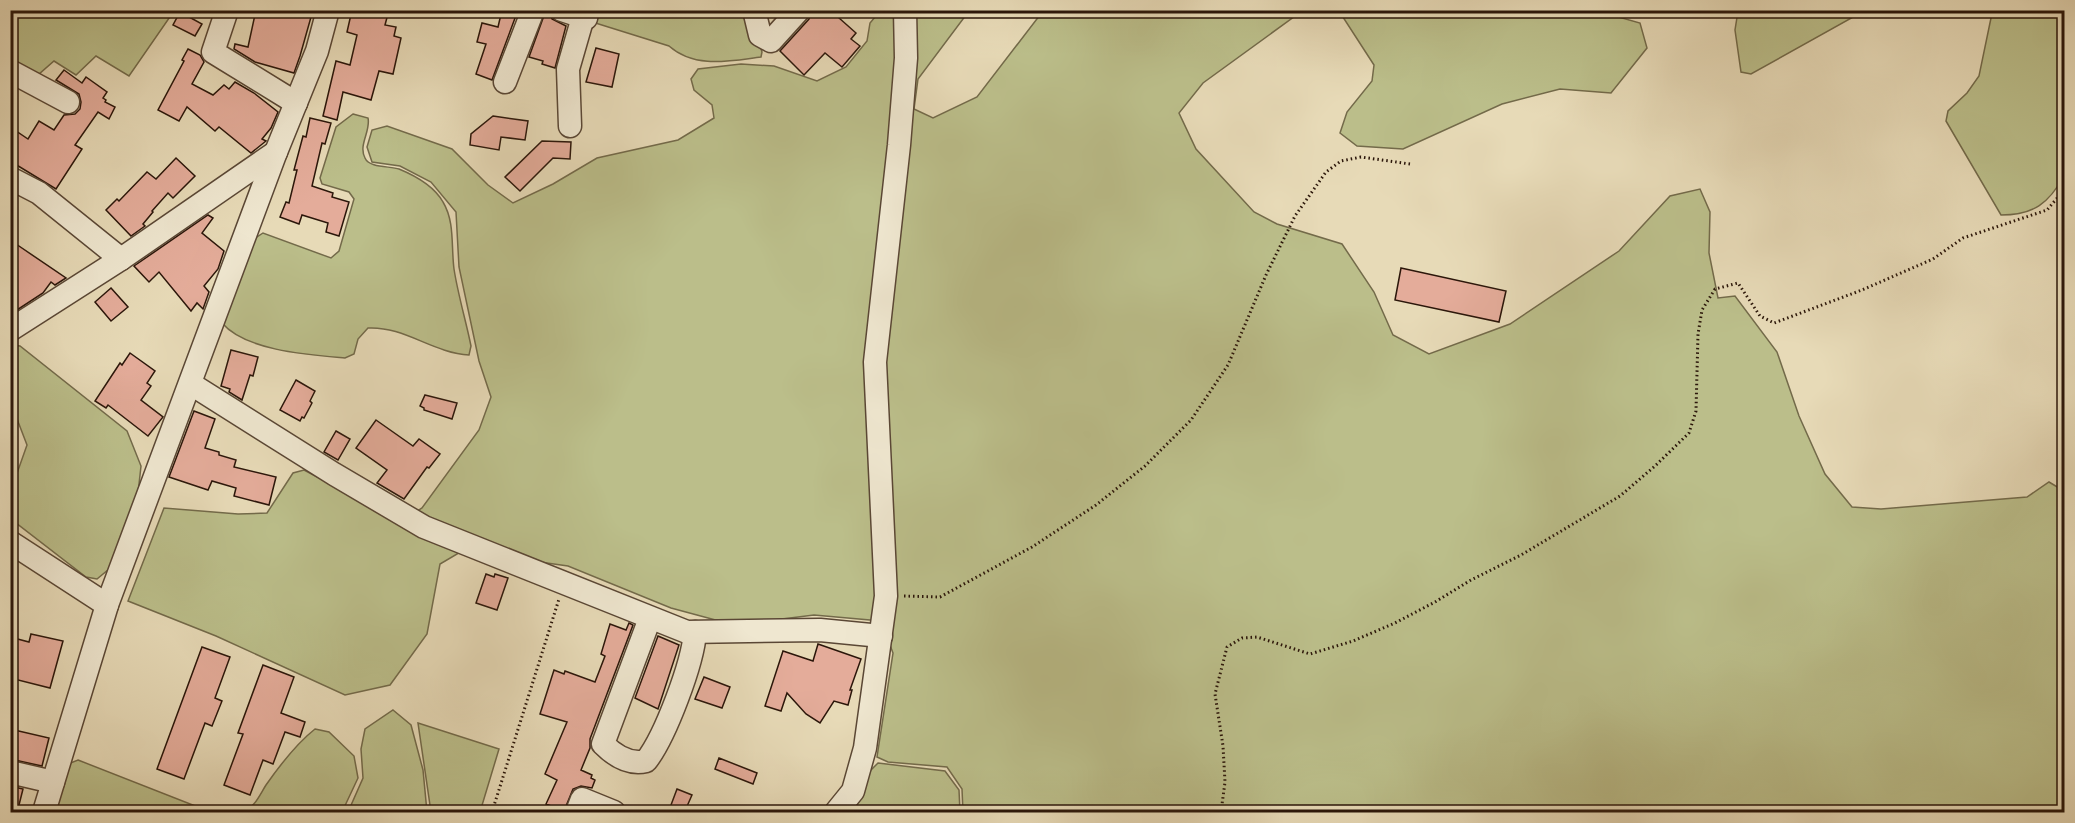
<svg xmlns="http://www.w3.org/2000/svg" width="2075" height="823" font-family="'IM FELL DW Pica',serif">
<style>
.green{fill:#bbbe8a;stroke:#736a4a;stroke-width:1.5}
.building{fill:#e4ac9a;stroke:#2b160a;stroke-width:1.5}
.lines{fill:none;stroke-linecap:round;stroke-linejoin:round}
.minor-casing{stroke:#5a4735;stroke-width:25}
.path{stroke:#2b160a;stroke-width:3;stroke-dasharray:1.5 3;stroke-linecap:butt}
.minor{stroke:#efe7d0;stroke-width:22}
</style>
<rect width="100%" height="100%" fill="#e7dab7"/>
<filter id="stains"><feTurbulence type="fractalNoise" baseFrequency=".00333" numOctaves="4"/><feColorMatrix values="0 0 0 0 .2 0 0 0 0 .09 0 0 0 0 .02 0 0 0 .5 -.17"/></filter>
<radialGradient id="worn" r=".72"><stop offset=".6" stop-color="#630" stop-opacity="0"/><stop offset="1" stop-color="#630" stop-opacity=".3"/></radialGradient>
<g class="green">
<path d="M2002,10L2064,11V176C2049,203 2034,215 2001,215L1946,121L1948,111L1967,93L1979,76L1991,18Z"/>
<polygon points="10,11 174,11 129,76 96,56 76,75 54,61 39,74 11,59"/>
<path d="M592,11H750L762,52L761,57C729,61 695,69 669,46L589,21Z"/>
<polygon points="880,11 969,11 918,79 914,109 933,118 977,97 1043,11 1302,11 1203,83 1179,113 1196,149 1254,212 1277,224 1342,244 1374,292 1393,335 1429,354 1510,324 1619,251 1670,196 1700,189 1710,212 1709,253 1718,298 1735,296 1777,352 1799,416 1825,474 1852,507 1881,509 2027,497 2049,482 2064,491 2064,812 963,812 962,789 947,767 888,762 877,757 893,653 881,621 814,615 734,625 671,608 568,566 462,551 440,564 427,634 390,685 345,695 216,636 128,601 164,508 238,514 267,513 293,473 304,470 402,521 422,508 479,430 491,397 479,361 459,267 456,212 431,182 400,166 372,162 367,147 372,130 387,126 452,149 488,185 513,203 553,184 597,158 678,140 714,118 712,105 694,90 691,79 698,69 741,64 774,66 817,81 846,67 867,41 870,23"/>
<polygon points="1339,11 1594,10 1640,23 1647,48 1611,93 1560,89 1502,104 1403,149 1357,146 1340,133 1347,112 1372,81 1374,65"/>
<polygon points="1738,11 1738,10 1864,11 1751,74 1741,72 1735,30"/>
<path d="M353,114L368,118C371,131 358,145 365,158C369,168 390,166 399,169C416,176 434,186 443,202C455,222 451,246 454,269C458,295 466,321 471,346L469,355C433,353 404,326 368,328L358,339L354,354L345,358C310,355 246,351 222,323L254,239L263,233L331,258L339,251L354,199L349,192L322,184L320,178L336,127Z"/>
<polygon points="11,345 20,346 127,431 141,466 138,493 109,569 97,579 86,577 11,519 10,493 27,445 17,419 11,412"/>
<polygon points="393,710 411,725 423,770 427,812 348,812 363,778 361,749 365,729"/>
<polygon points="418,723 499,749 480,812 431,812"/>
<path d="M315,729L329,732L354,756L358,778L342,812H243C255,807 259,796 266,785C280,765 296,744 315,729Z"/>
<polygon points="78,760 208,811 217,812 54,812 68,764"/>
<polygon points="878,763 945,771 959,790 960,812 848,812 871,770"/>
</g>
<g class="building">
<polygon points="256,10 313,10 300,56 294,73 255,62 234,49 235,44 248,47"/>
<polygon points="352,10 389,10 385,25 396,27 394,36 401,38 393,74 379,71 371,100 343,92 337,120 323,116 336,61 350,65 357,35 347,32"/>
<polygon points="502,10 518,10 492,80 476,74 486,44 477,42 482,23 498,27"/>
<polygon points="546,10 549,10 552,19 566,26 555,68 542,64 543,61 529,57"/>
<polygon points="812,10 830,10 856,33 851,39 860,46 842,67 825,53 804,75 780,51 809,19"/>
<polygon points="180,12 202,24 195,36 173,25"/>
<polygon points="596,48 619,54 612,87 586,82"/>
<polygon points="188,49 200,55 204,62 192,84 213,95 224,85 229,89 235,82 254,93 278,112 271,128 262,139 266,141 251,153 219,127 215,131 187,107 179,121 158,110 184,61 182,60"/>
<polygon points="64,70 82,83 86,77 107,92 103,98 106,100 105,102 115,107 109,119 98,112 75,145 82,149 56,189 10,161 10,127 28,139 39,121 54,130 64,115 75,114 80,109 81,102 79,94 56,80"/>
<polygon points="493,116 528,121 525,140 501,137 499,150 470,145 471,134"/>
<polygon points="310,118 331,123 325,144 322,143 312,186 333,193 332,197 349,202 339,236 326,232 328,223 302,215 299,224 280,217 286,202 289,203 297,170 294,170 303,136 306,137"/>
<polygon points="542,141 571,142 570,159 553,158 520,191 505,177"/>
<polygon points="176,158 195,176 173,198 168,193 152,211 153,212 143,224 145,226 131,236 106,210 117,199 119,201 147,172 156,179"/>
<polygon points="208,215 213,218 202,233 224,251 218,269 204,286 209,292 203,309 197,303 191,311 159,272 149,282 134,266"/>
<polygon points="16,244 66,278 55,285 51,282 43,293 17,310 10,306 10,300 16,291 10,287 10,253"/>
<polygon points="1401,268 1506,291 1499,322 1395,300"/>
<polygon points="111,288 128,307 111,321 95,302"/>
<polygon points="231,350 258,357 253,376 250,375 242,400 229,392 230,389 221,386"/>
<polygon points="130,353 155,371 147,383 151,386 141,400 163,417 148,436 108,405 106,408 95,401 120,363 122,365"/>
<polygon points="296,380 315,391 310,401 312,403 304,418 302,417 300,421 280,410"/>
<polygon points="425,395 457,403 452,419 424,410 424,408 420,406"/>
<polygon points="194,411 215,419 205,448 219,452 219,455 236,460 234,467 276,477 269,505 234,496 236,488 212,481 208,490 169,477"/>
<polygon points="376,420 413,446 419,439 440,454 429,468 427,467 404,499 377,483 387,470 356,448"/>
<polygon points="336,431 350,439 338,460 324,452"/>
<polygon points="486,574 494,577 495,574 508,578 497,610 476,603"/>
<polygon points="629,623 633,625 590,739 590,748 581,770 592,775 591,778 595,780 592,788 581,786 573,789 564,811 546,804 557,780 545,774 567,722 540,714 554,670 564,674 565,671 595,682 605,656 601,654 610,624 626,630"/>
<polygon points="31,634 63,641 50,688 10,678 10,637 29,642"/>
<polygon points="658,636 679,645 658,709 635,698"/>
<polygon points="818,644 861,659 850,690 852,690 848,705 834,701 820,723 806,714 787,693 781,711 765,706 783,651 813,661"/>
<polygon points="202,647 230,657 215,698 222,701 212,726 205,723 184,779 157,769"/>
<polygon points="263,665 294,677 281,713 305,722 300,737 285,732 273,764 263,760 250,795 224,785 243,734 238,733"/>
<polygon points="704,677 730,687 722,708 695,699"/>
<polygon points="10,729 49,738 42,766 10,759"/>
<polygon points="719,758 757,773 753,784 715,769"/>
<polygon points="10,786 23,789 17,813 10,813"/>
<polygon points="677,789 692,795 684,813 668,813"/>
</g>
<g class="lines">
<g class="minor-casing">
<g id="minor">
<polyline points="227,10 213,52 296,103"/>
<polyline points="562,10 586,18 588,10"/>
<polyline points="754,10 760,35 771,41 799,10"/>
<polyline points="10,71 68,102"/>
<polyline points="505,82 533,10"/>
<polyline points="570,126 568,69 583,17"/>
<polyline points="10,178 39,193 121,259"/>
<polyline points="10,330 121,259 276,152"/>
<polyline points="191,384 334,474 424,527 687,632 820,630 881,636"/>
<polyline points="10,542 107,605"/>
<path d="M650,618L603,744C615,756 629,765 646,761C665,737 693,663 695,632"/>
<polyline points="10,772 53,782"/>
<polyline points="44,812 107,605 276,152 317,51 328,10"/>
<polyline points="577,812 582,799 614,812"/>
<polyline points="836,812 853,791 865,748 886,596 875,362 899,145 906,58 905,10"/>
</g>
</g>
<g class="path">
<polyline points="904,596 940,597 1032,547 1096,505 1145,466 1191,420 1228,365 1266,275 1295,216 1326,172 1341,161 1361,157 1410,164"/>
<polyline points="492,812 559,599"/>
<polyline points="1221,812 1225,782 1223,746 1215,694 1227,647 1242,638 1257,637 1310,654 1353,641 1395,623 1435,602 1471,580 1521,555 1620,496 1655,466 1689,433 1696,411 1698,334 1702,310 1715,289 1738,283 1760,316 1774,323 1862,290 1933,259 1963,238 2047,210 2064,190"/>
</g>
<use href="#minor" class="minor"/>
</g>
<rect width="2075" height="823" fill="none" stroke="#e7dab7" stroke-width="36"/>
<rect x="12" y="12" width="2051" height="799" fill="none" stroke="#2b160a" stroke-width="3"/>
<rect x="18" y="18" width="2039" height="787" fill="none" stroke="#2b160a" stroke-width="1.5"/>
<rect width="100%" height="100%" filter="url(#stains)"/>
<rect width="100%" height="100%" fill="url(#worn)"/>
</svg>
